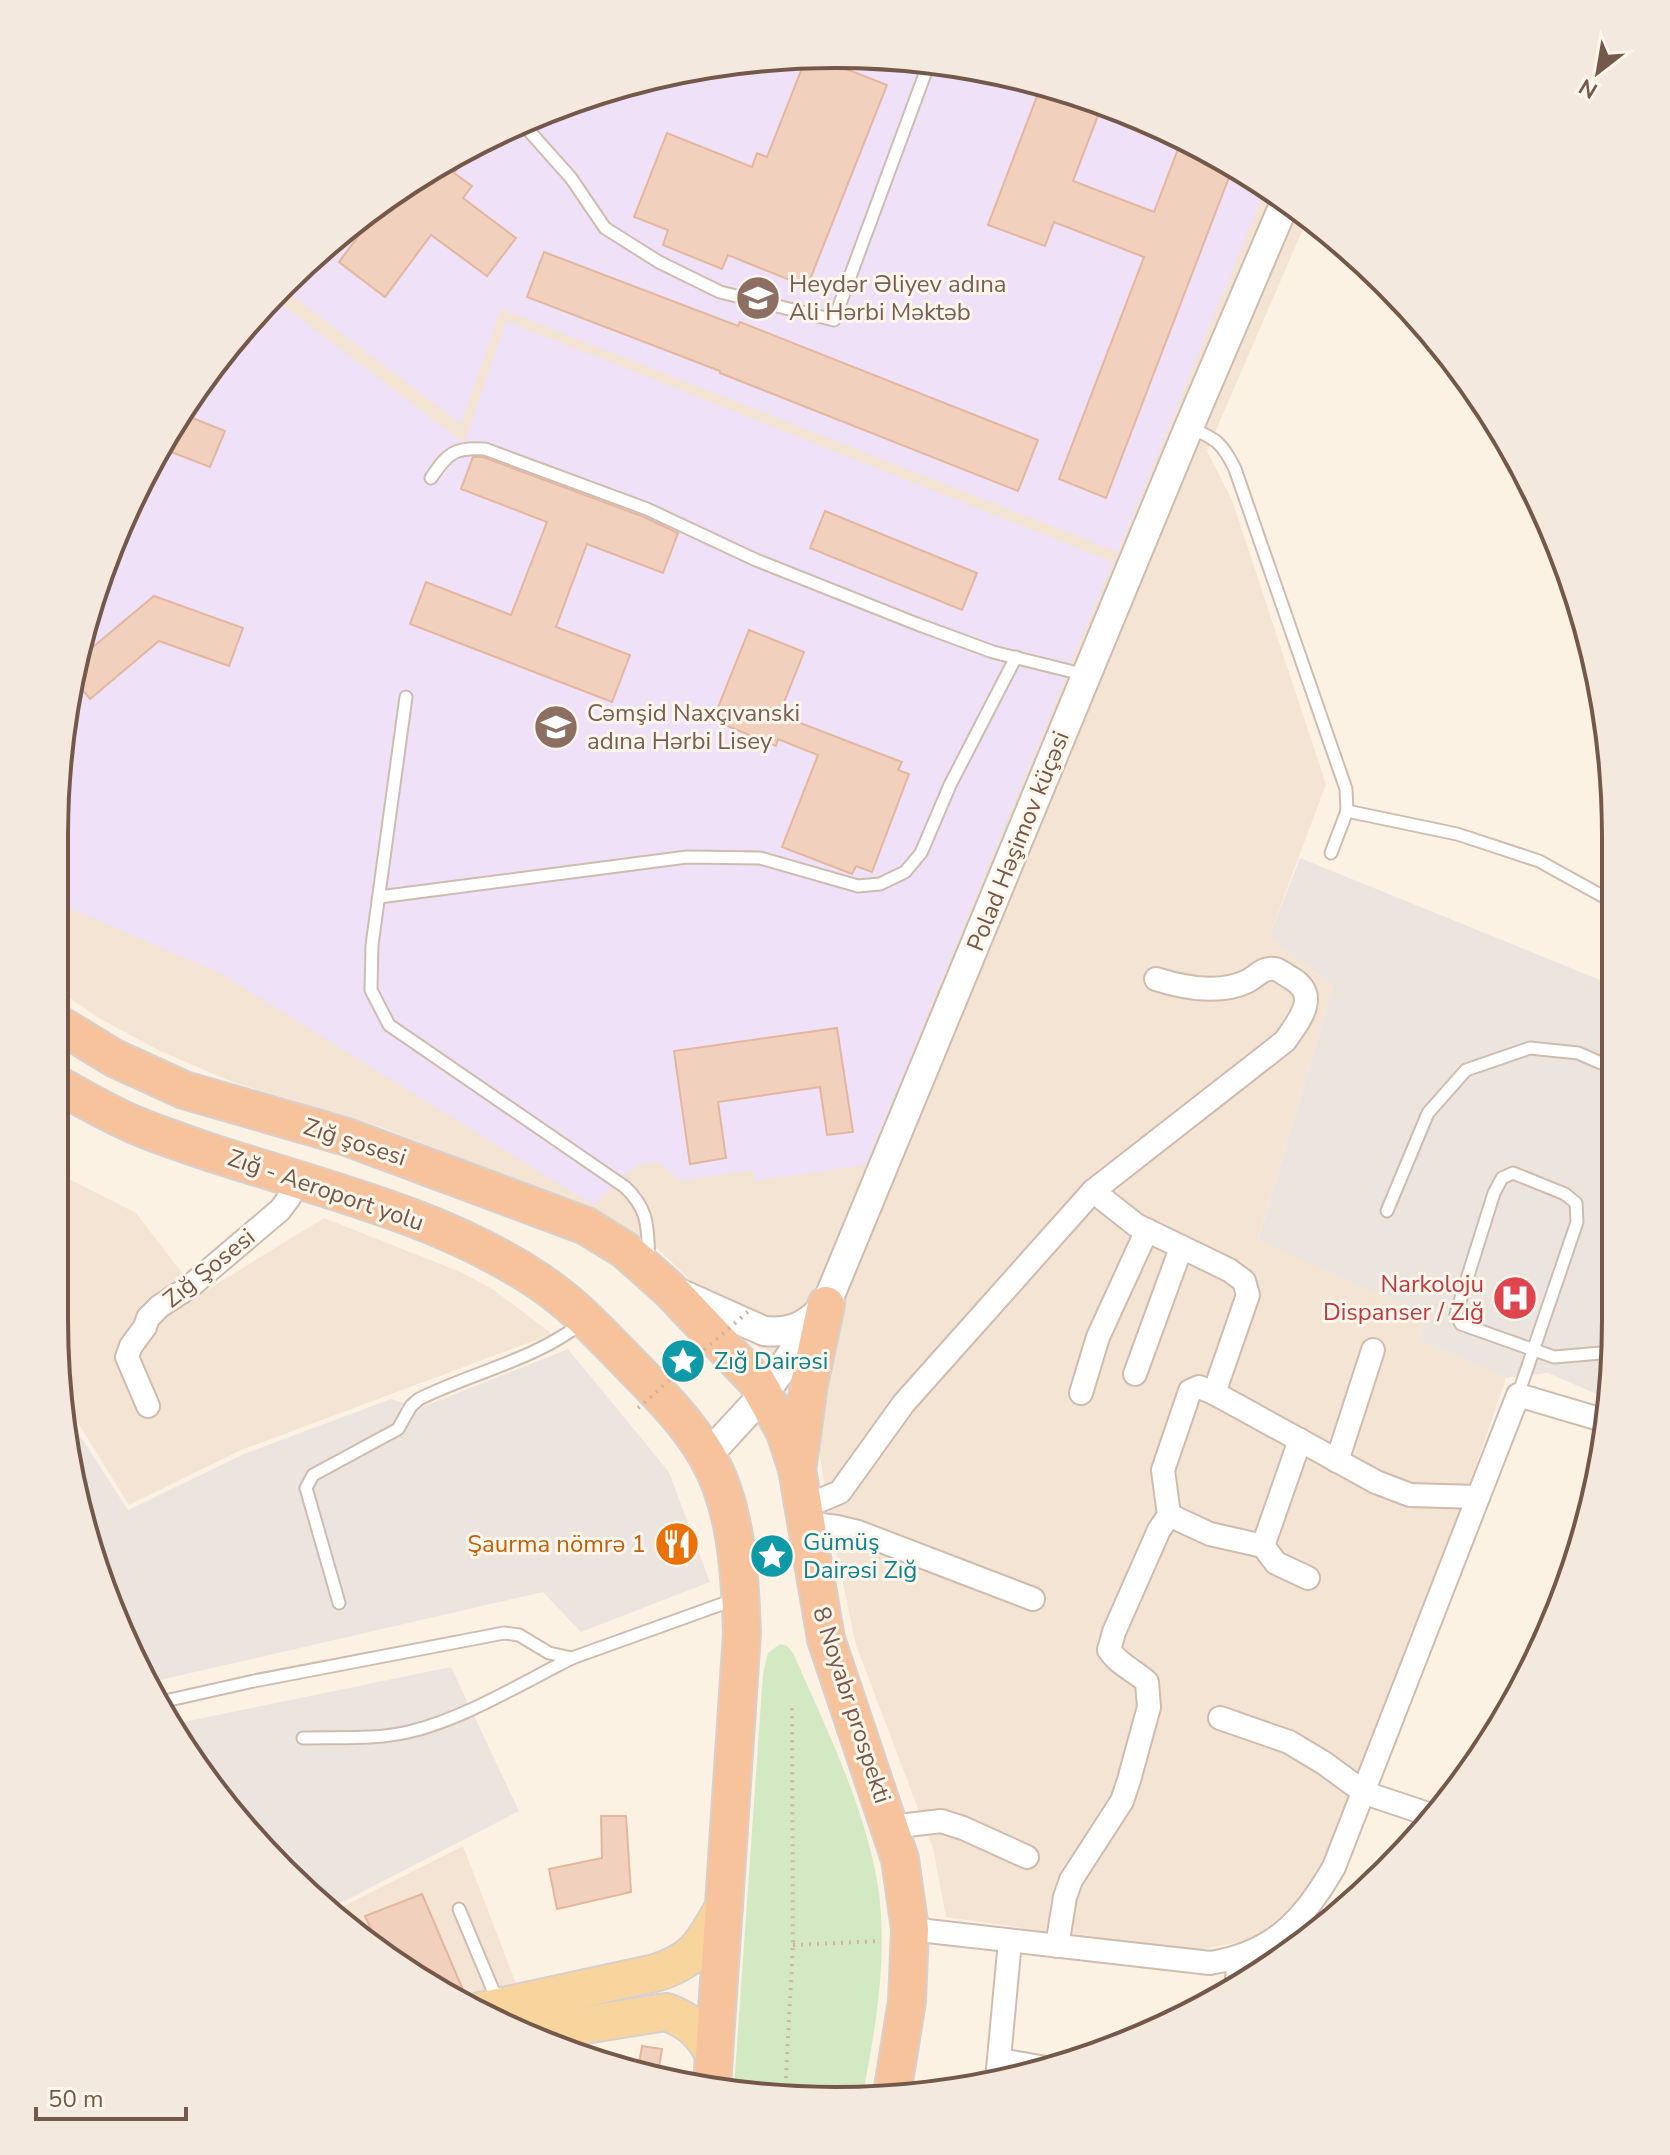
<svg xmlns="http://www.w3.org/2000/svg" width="1670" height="2155" font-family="'Nunito Sans',sans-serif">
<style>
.residential{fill:#f3e4d3}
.industrial{fill:#ece5df}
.education{fill:#efe1f8}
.green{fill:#d3e9c3}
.building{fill:#f1d0bd;stroke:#e3b69d;stroke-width:2}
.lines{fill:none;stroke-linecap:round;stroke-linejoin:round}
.service-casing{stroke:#cfbcae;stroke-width:15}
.minor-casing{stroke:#cfbcae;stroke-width:26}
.tertiary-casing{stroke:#cfbcae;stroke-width:32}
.primary-casing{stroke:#d8d0cc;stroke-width:40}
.trunk-casing{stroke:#d8d0cc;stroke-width:40}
.path{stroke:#d6b3a0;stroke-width:4;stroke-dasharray:2 6;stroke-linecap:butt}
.service{stroke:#fff;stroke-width:11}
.minor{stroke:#fff;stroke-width:22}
.tertiary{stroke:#fff;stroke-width:28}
.primary{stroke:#f9d59e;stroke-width:36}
.trunk{stroke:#f7c39d;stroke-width:36}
.path-bridge{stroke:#d6b3a0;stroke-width:4;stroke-dasharray:2 6;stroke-linecap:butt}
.labels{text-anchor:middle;stroke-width:6;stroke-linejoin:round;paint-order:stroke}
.education-label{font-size:24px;fill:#785e54;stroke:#fff6eb;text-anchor:start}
.street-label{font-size:24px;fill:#74584a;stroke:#fff6eb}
.health-label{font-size:24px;fill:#be3a42;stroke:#fff6eb;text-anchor:end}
.culture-label{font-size:24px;fill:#0d838f;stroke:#fff6eb;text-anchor:start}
.food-label{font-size:24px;fill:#c56008;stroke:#fff6eb;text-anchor:end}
.rim{fill:none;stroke:#74584a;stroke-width:4}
</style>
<rect width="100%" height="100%" fill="#fcf2e4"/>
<g class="residential">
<polygon points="886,56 1037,81 1180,134 1309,215 1207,451 1232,500 1326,784 1269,937 1333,986 1258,1239 1426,1315 1419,1340 1506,1378 1441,1568 1312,1891 1256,1939 1186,1952 946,1917 933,1848 856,1645 835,1546 818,1445 817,1404 654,1245 580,1205 378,1126 235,1083 160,1051 99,1018 55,988 56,784 95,584 158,445 216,359 320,248 444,159 584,96 733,61"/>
<polygon points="61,1175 136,1213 182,1273 202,1293 324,1218 463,1273 494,1290 552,1334 241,1450 129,1505 65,1402 54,1320 54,1176"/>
<polygon points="463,1846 517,1986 455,2001 445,1997 343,1918 340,1908"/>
</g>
<g class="industrial">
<polygon points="1300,858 1615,986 1616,1320 1608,1399 1548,1373 1506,1378 1419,1340 1426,1315 1258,1240 1333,986 1269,937"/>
<polygon points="568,1349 669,1472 710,1582 581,1632 543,1592 147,1683 81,1523 66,1414 128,1510 244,1454 391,1399 420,1408"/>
<polygon points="451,1667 519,1811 335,1906 337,1914 283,1873 169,1725"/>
</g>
<g class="education">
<polygon points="886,56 1037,81 1180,134 1266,188 1118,552 501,309 461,424 282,288 320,248 444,159 584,96 733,61"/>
<polygon points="273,298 464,443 506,321 1113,562 866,1165 754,1181 753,1170 681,1180 657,1162 635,1166 593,1205 218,972 55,902 56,784 95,584 158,445 216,359"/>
</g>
<path class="green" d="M780,1644L787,1646L793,1653C823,1721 858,1792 874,1865C891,1941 877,2023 862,2098L835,2101L734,2088L763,1674L768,1653Z"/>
<g class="building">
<polygon points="806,58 818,58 887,85 807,287 728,255 722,269 663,245 668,230 634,217 667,133 752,167 757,153 767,157"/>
<polygon points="1042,83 1102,105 1073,181 1154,212 1183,136 1233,167 1106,498 1059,479 1144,257 1054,222 1045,246 988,225"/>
<polygon points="475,145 454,173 472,186 463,198 516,238 487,276 431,235 385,297 339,262 383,203 444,159"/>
<polygon points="544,252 738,326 740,322 1038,440 1018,491 720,373 720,371 527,297"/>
<polygon points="180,413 225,431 210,467 158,447"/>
<polygon points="473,457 483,457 644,517 678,533 663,573 587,544 556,627 630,655 612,702 410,624 426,582 511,615 547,522 461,489"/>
<polygon points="825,511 977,573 962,610 810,548"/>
<polygon points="154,596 243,628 229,666 159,641 90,699 76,682 81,657"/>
<polygon points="749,630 804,652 779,715 902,762 898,770 909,774 872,872 856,866 852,874 782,847 818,755 778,739 776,746 713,720"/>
<polygon points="837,1028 853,1132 827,1135 820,1087 718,1102 726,1158 690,1164 674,1051"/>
<polygon points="601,1816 626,1816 631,1892 557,1909 549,1869 602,1858"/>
<polygon points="422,1894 463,1990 445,1997 378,1945 365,1916"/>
<polygon points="642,2046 662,2049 658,2074 655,2073 654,2077 637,2075"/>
</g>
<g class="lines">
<g class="service-casing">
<g id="service">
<polyline points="522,123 571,178 605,228 659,262 720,292 834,320 929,63"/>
<path d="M1189,427C1216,439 1222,442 1235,469L1346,789L1347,811L1457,834L1539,861L1615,903"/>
<path d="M431,478C448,453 454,447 485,449L647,509L756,560L917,624L993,652L1086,675"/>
<path d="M406,697L372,945L371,990L389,1025L625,1187C650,1211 647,1227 649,1260"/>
<polyline points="1331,853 1347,811"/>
<polyline points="379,897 687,857 760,858 858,886 880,884 905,872 921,853 950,785 1016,657"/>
<polyline points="1387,1211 1428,1113 1466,1070 1530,1048 1578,1053 1615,1069"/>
<polyline points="1518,1395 1577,1222 1576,1203 1565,1194 1513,1173 1502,1178 1494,1193 1456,1314 1461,1324 1554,1357 1613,1352"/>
<path d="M339,1603L306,1488L313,1475L398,1429L411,1406L419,1399C473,1372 535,1360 583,1322"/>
<polyline points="156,1703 254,1681 504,1633 519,1635 549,1653 572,1658 736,1599"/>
<path d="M303,1738C337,1737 374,1740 408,1732C462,1720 522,1683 572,1658"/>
<polyline points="459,1909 498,2002"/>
</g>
</g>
<g class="minor-casing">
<g id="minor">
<polyline points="1093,1191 1136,1225 1229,1270 1244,1281 1248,1295 1214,1393"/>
<polyline points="1135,1374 1181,1248"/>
<polyline points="1081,1393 1098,1337 1147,1230"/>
<polyline points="148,1406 127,1357 131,1346 145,1327 148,1318 160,1306 188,1288 280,1210 289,1198 298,1178"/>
<polyline points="1337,1461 1373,1350"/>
<path d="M802,1508L840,1492L904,1403L1093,1191L1285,1041C1299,1020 1321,996 1291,978C1287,976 1280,970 1275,969C1263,967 1257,976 1248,981C1219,995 1184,988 1156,979"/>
<polyline points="1169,1515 1210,1534 1263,1546 1276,1563 1308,1578"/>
<polyline points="805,1523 837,1527 858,1532 1033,1599"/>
<polyline points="1263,1546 1300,1440"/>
<polyline points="1220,1718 1289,1742 1324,1763 1365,1793 1431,1815"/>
<polyline points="891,1827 941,1821 963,1828 1027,1857"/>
<path d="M910,1929L1210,1963C1273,1953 1303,1921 1334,1867L1518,1395L1606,1421"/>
<path d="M1057,1946L1065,1897L1071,1880L1122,1801L1129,1780L1149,1707L1147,1682C1135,1671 1118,1664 1109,1650L1114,1632L1159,1530L1169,1515L1163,1470L1190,1391L1199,1387L1214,1393L1376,1482L1410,1495L1478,1497"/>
<polyline points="1236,1989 1239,1958"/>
<polyline points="1000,2060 1051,2069"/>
<polyline points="997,2080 1010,1941"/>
</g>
</g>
<g class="tertiary-casing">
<g id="tertiary">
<path d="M677,1292L764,1331C786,1333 801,1329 817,1314"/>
<polyline points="707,1456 764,1394 826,1305 1189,427 1286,200"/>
</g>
</g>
<g class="primary-casing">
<g id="primary">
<path d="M480,2011L655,1973C697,1960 703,1943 724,1907"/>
<path d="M534,2033L666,2012C689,2020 703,2033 714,2055"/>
</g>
</g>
<g class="trunk-casing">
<g id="trunk">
<polyline points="55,1022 114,1058 184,1090 347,1137 586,1226 625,1250 669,1289 757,1382 785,1432 797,1469 826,1639 900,1859 910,1929 907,2001 892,2094"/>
<path d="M55,1083C81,1098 107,1113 135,1125C267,1179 420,1201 540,1282C574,1305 601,1334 629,1363C657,1392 687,1421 707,1456C737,1507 740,1575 742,1633L712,2085"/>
<polyline points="798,1464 809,1384 826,1305"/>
</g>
</g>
<g class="path">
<polyline points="793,1945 881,1941"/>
<polyline points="785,2094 793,1945 792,1707"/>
</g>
<use href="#service" class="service"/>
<use href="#minor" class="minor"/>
<use href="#tertiary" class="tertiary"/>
<use href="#primary" class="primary"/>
<use href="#trunk" class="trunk"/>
<polyline class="path-bridge" points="638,1408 751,1309"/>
</g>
<defs>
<g id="university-disc" transform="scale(2.3)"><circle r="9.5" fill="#8d6e63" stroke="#fff6eb"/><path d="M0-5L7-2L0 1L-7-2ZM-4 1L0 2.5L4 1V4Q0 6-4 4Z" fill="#fff"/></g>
<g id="school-disc" transform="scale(2.3)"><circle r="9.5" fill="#8d6e63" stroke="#fff6eb"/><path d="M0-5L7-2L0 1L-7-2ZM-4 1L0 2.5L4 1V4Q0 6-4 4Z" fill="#fff"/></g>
<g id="hospital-disc" transform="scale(2.3)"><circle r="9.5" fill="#e0444e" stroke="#fff6eb"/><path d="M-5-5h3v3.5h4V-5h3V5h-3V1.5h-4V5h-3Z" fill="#fff"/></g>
<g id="sight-disc" transform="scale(2.3)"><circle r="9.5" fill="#0f9aa8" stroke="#fff6eb"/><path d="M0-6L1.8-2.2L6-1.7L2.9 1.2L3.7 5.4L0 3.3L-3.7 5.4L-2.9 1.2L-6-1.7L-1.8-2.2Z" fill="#fff"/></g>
<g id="restaurant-disc" transform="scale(2.3)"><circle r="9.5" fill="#e8710a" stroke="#fff6eb"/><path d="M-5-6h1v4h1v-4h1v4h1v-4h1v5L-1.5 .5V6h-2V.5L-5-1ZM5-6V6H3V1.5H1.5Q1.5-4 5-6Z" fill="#fff"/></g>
</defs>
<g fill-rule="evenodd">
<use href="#university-disc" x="758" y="298"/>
<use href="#school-disc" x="556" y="727"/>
<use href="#hospital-disc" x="1515" y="1298"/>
<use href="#sight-disc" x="683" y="1361"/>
<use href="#restaurant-disc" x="677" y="1544"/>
<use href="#sight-disc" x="772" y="1556"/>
</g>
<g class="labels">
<g class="education-label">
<text x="789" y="292">Heydər Əliyev adına<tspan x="789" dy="28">Ali Hərbi Məktəb</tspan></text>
<text x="587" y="721">Cəmşid Naxçıvanski<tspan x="587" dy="28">adına Hərbi Lisey</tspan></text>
</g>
<g class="street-label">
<text transform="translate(1018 841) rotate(-68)" y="8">Polad Həşimov küçəsi</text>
<text transform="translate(355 1142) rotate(18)" y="8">Zığ şosesi</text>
<text transform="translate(326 1190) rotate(19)" y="8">Zığ - Aeroport yolu</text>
<text transform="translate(209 1268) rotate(-39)" y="8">Zığ Şosesi</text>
<text transform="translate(852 1705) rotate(72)" y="8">8 Noyabr prospekti</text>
</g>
<g class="health-label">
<text x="1484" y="1292">Narkoloju<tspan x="1484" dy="28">Dispanser / Zığ</tspan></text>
</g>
<g class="culture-label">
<text x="714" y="1369">Zığ Dairəsi</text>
<text x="803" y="1550">Gümüş<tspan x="803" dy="28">Dairəsi Zığ</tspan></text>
</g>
<g class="food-label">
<text x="646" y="1552">Şaurma nömrә 1</text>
</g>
</g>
<path d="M0 0H1670V2155H0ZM835 68H835A767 767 0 0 1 1602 835V1320A767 767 0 0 1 835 2087H835A767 767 0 0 1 68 1320V835A767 767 0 0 1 835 68Z" fill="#f4e9de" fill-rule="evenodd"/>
<path class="rim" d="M835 68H835A767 767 0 0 1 1602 835V1320A767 767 0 0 1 835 2087H835A767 767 0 0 1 68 1320V835A767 767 0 0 1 835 68Z"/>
<g transform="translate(1598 72) rotate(211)" stroke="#fff6eb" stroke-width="6" paint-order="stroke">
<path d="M0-6L14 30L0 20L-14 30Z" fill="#74584a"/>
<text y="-12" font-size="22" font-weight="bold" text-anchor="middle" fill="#74584a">N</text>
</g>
<path d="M36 2107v12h150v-12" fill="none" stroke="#74584a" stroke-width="4"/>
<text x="48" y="2107" font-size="24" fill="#74584a" stroke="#fff6eb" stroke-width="6" paint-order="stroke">50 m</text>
</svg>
